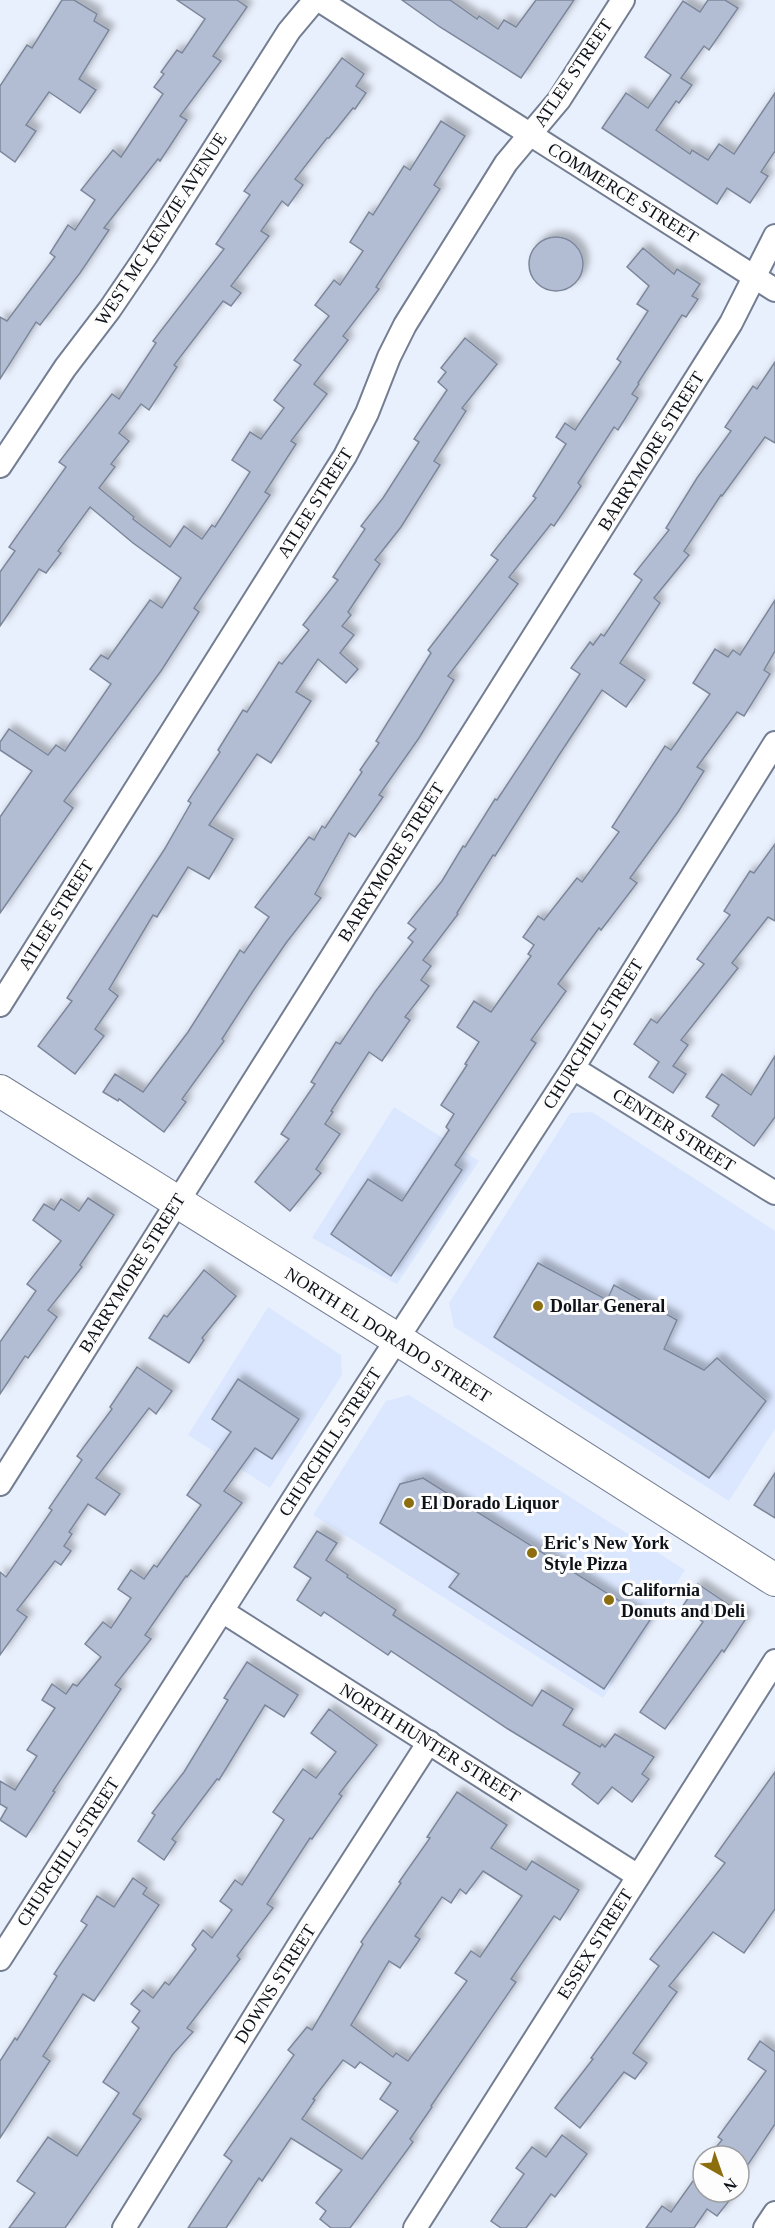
<svg xmlns="http://www.w3.org/2000/svg" width="775" height="2228" font-family="'Times New Roman',serif">
<style>
.built{fill:#dbe7ff}
.building{fill:#b2bdd3;stroke:#7c879b;stroke-width:1.5;fill-rule:evenodd;filter:url(#shadow)}
.lines{fill:none;stroke-linecap:round;stroke-linejoin:round}
.minor-casing{stroke:#747e92;stroke-width:26}
.secondary-casing{stroke:#747e92;stroke-width:34}
.minor{stroke:#fff;stroke-width:22}
.secondary{stroke:#fff;stroke-width:32}
.poi-dot{fill:#8c6e0f;stroke:#fdfdfd;stroke-width:2}
.labels{text-anchor:middle;stroke-width:6;stroke-linejoin:round;paint-order:stroke}
.street-label{font-size:18px;fill:#0d1118;stroke:#fdfdfd}
.poi-label{font-size:18px;font-weight:bold;fill:#0d1118;stroke:#fdfdfd;text-anchor:start}
</style>
<defs>
<filter id="shadow"><feDropShadow dx="5.5" dy="-5.5" stdDeviation="3" flood-color="#0004"/></filter>
</defs>
<rect width="100%" height="100%" fill="#e9f0fd"/>
<g class="built">
<polygon points="394,1107 479,1161 397,1284 312,1238"/>
<polygon points="592,1112 775,1231 775,1429 729,1501 454,1327 449,1303 569,1115 571,1113"/>
<polygon points="268,1307 341,1355 342,1375 270,1488 188,1435"/>
<polygon points="409,1395 685,1570 603,1698 313,1515 386,1401"/>
</g>
<g class="building">
<polygon points="62,0 74,0 97,14 94,21 109,30 79,79 96,90 80,113 49,92 26,125 36,131 15,162 0,151 0,86 27,45 32,48"/>
<polygon points="177,0 237,0 247,7 213,56 221,61 180,116 187,120 160,161 158,159 104,228 109,230 80,273 40,325 36,322 0,379 0,317 7,321 55,257 50,253 68,225 75,230 95,200 81,190 113,150 121,157 163,94 154,87 164,74 161,72 177,50 182,53 205,19"/>
<polygon points="402,0 450,0 477,19 479,16 498,29 504,20 516,27 536,0 574,0 521,78 440,27"/>
<polygon points="708,0 725,0 738,8 709,50 704,46 681,78 692,85 679,103 676,101 656,130 690,154 692,150 708,160 719,144 734,154 775,93 775,151 761,172 768,176 750,203 727,188 717,204 602,128 626,93 648,108 671,75 645,57 683,1 700,12"/>
<polygon points="342,58 364,74 356,86 366,93 355,109 353,108 329,138 327,138 295,179 303,185 288,206 282,201 261,231 269,236 231,286 241,293 231,306 223,301 174,365 177,367 149,410 141,404 119,433 129,441 111,464 115,467 99,488 134,517 133,519 170,547 184,526 202,539 212,525 215,527 250,472 232,460 250,432 261,439 284,408 274,400 301,365 294,360 329,316 315,305 334,280 340,285 363,251 350,242 369,212 373,215 404,166 410,170 441,121 465,136 434,185 440,189 376,287 379,289 343,336 348,340 314,384 327,394 291,441 296,444 265,492 270,495 194,608 199,612 161,671 64,801 73,808 0,913 0,817 32,771 0,750 0,742 9,729 48,755 56,745 65,751 111,684 90,669 101,655 108,659 150,600 162,608 181,578 133,543 90,507 58,551 61,553 46,573 39,569 0,626 0,572 15,551 9,547 66,467 59,462 112,394 119,399 156,343 153,341 224,249 216,244 250,195 244,191"/>
<circle cx="556" cy="264" r="27"/>
<polygon points="643,248 674,274 677,269 700,284 692,296 698,299 686,317 682,315 638,383 639,384 632,394 638,398 618,430 614,427 578,483 581,486 554,526 551,524 509,577 518,584 448,676 454,680 419,738 379,795 383,797 355,837 349,833 315,894 321,898 286,943 253,991 222,1039 224,1041 182,1099 186,1102 164,1132 119,1099 118,1101 103,1092 115,1074 143,1092 188,1032 240,950 244,953 269,917 255,907 309,837 314,840 322,826 325,828 362,772 360,770 379,743 376,741 431,653 428,650 498,560 491,555 536,498 533,496 566,444 556,437 565,423 575,430 621,362 617,359 648,311 637,304 649,286 627,267"/>
<polygon points="465,338 497,364 462,408 466,411 434,461 440,465 401,527 375,560 380,564 348,612 351,615 342,626 354,635 340,653 358,669 346,683 318,659 296,692 311,701 271,763 257,754 209,825 233,839 209,879 188,867 157,917 153,915 109,989 118,996 95,1029 104,1036 75,1074 38,1046 72,1001 67,998 164,850 191,803 188,801 220,752 218,750 243,710 247,712 279,662 282,664 309,630 303,625 338,580 333,577 365,529 361,526 383,498 419,442 414,439 447,390 438,382 446,372 441,368"/>
<polygon points="775,362 775,443 765,437 722,496 721,495 684,551 689,555 654,598 660,603 620,663 645,680 626,707 602,690 559,755 495,856 493,855 457,913 458,914 423,960 431,966 421,980 429,986 405,1017 410,1020 382,1061 369,1052 331,1111 333,1112 325,1124 340,1134 316,1169 321,1173 290,1211 255,1182 289,1139 281,1134 315,1084 311,1082 336,1042 340,1044 375,992 413,942 408,938 416,929 408,923 442,881 463,846 465,847 495,799 497,800 580,674 571,668 590,642 593,645 601,634 604,636 642,580 634,574 669,530 666,528 697,478 731,431 725,427 753,386 757,389"/>
<polygon points="775,600 775,651 764,670 770,674 744,716 737,712 697,767 704,771 678,812 630,878 637,883 601,930 599,928 558,984 566,991 531,1040 536,1043 455,1165 462,1170 391,1276 331,1234 368,1179 402,1201 449,1130 446,1127 454,1114 441,1105 467,1065 465,1064 479,1042 457,1027 474,1001 491,1012 531,956 528,954 534,945 523,937 538,916 544,920 577,878 582,882 619,832 612,827 665,746 671,750 710,694 693,683 715,649 728,657 733,650 740,655"/>
<polygon points="775,844 775,921 768,917 732,963 738,968 681,1040 688,1045 673,1066 686,1074 673,1093 649,1077 659,1062 634,1044 651,1019 657,1023 704,964 697,959 730,915 724,911 750,871 754,873"/>
<polygon points="775,1056 775,1117 754,1146 712,1116 719,1105 706,1097 722,1074 751,1095"/>
<polygon points="88,1198 114,1215 80,1265 82,1267 48,1310 57,1317 28,1358 25,1356 0,1394 0,1342 36,1291 27,1284 61,1241 33,1220 44,1204 54,1210 61,1199 79,1211"/>
<polygon points="538,1263 607,1300 614,1285 677,1320 664,1349 704,1370 717,1358 766,1401 709,1478 494,1337"/>
<polygon points="204,1270 236,1296 202,1338 204,1340 189,1363 149,1338 164,1315 167,1317"/>
<polygon points="137,1367 172,1391 156,1414 149,1408 96,1478 120,1494 105,1515 88,1504 69,1532 72,1534 64,1546 71,1551 61,1565 55,1561 17,1610 27,1617 0,1655 0,1572 6,1577 52,1510 49,1508 82,1460 77,1456 112,1409 110,1407"/>
<polygon points="238,1379 299,1419 272,1459 255,1448 224,1491 242,1503 187,1577 186,1576 145,1635 151,1639 115,1685 121,1689 53,1791 55,1792 26,1837 0,1820 7,1808 0,1804 0,1781 15,1790 37,1756 27,1750 55,1708 42,1700 52,1684 66,1694 73,1684 77,1686 101,1657 85,1644 103,1622 111,1628 131,1598 118,1589 131,1570 144,1579 154,1565 157,1567 201,1505 187,1495 231,1432 212,1419"/>
<polygon points="775,1473 775,1518 754,1505"/>
<polygon points="423,1478 650,1620 604,1689 449,1587 459,1574 380,1523 400,1484"/>
<polygon points="317,1531 337,1543 326,1560 348,1575 347,1577 396,1610 393,1615 532,1706 542,1690 573,1709 563,1725 600,1747 602,1744 605,1747 615,1734 654,1757 642,1774 649,1779 632,1802 612,1787 598,1804 572,1784 580,1773 508,1729 391,1651 388,1655 324,1612 321,1616 297,1600 311,1578 294,1567"/>
<polygon points="698,1584 747,1617 724,1652 722,1650 665,1729 640,1712 703,1622 682,1607"/>
<polygon points="247,1662 298,1695 284,1717 265,1705 219,1780 217,1779 172,1839 176,1842 164,1860 138,1841 155,1815 152,1813 184,1772 228,1700 224,1698"/>
<polygon points="329,1709 377,1745 339,1794 342,1796 312,1839 310,1838 267,1904 273,1908 237,1956 240,1959 187,2028 193,2032 173,2054 133,2114 141,2119 65,2228 9,2228 35,2193 17,2181 48,2137 77,2156 119,2093 103,2082 139,2028 132,2022 140,2011 131,2004 143,1990 153,1998 165,1982 169,1985 196,1949 192,1945 203,1930 212,1938 232,1910 220,1901 235,1880 242,1885 284,1820 273,1812 303,1769 316,1778 336,1752 311,1733"/>
<polygon points="775,1772 775,1909 744,1953 713,1932 669,1986 677,1992 633,2053 647,2063 635,2079 624,2072 580,2128 555,2108 593,2059 591,2058 659,1966 650,1959 725,1863 715,1856"/>
<path d="M457,1792L507,1825L491,1848L526,1870L532,1861L579,1890L560,1920L554,1916L511,1979L516,1982L431,2106L432,2107L410,2139L413,2142L350,2228H331L320,2219L326,2211L316,2203L342,2170L291,2138L262,2181L259,2178L226,2228H188L232,2161L224,2155L294,2055L288,2050L307,2027L312,2030L363,1944L361,1942L401,1883L399,1882L430,1838L427,1837ZM483,1871L522,1896L480,1957L471,1951L455,1973L467,1981L408,2061L396,2053L393,2057L351,2025L389,1961L400,1968L420,1939L415,1936L442,1897L451,1903L460,1889L466,1894ZM343,2060L355,2068L360,2062L391,2083L380,2099L398,2111L362,2159L302,2119L315,2100L313,2099Z"/>
<polygon points="133,1878 147,1888 143,1894 159,1905 94,2001 83,1994 43,2056 50,2061 0,2138 0,2061 15,2038 17,2040 57,1976 54,1974 87,1925 81,1921 97,1896 114,1907"/>
<polygon points="760,2041 775,2052 775,2124 739,2178 739,2156 709,2156 722,2140 718,2137 766,2071 748,2059"/>
<polygon points="562,2135 587,2154 555,2197 551,2194 526,2228 501,2228 491,2221 524,2174 516,2168 532,2147 546,2157"/>
<polygon points="703,2167 703,2192 736,2192 717,2216 707,2209 694,2228 646,2228 662,2206 671,2212"/>
</g>
<g class="lines">
<g class="minor-casing">
<g id="minor">
<polyline points="319,0 775,290"/>
<polyline points="0,466 65,368 110,309 146,256 289,31 315,0"/>
<polyline points="0,1005 345,456 367,413 389,357 405,325 506,163 559,100 623,0"/>
<polyline points="573,1068 775,1193"/>
<polyline points="0,1484 731,323 775,236"/>
<polyline points="222,1611 638,1876"/>
<polyline points="0,1959 303,1484 573,1068 775,743"/>
<polyline points="124,2228 310,1927 429,1742"/>
<polyline points="415,2228 775,1661"/>
<polyline points="765,2228 775,2213"/>
</g>
</g>
<g class="secondary-casing">
<polyline id="secondary" points="0,1091 397,1339 775,1580"/>
</g>
<use href="#minor" class="minor"/>
<use href="#secondary" class="secondary"/>
</g>
<g class="poi-dot">
<circle cx="538" cy="1306" r="6"/>
<circle cx="409" cy="1503" r="6"/>
<circle cx="532" cy="1553" r="6"/>
<circle cx="609" cy="1600" r="6"/>
</g>
<g class="labels">
<g class="street-label">
<text transform="translate(573 73) rotate(-56)" y="6">ATLEE STREET</text>
<text transform="translate(623 193) rotate(32)" y="6">COMMERCE STREET</text>
<text transform="translate(161 229) rotate(-57)" y="6">WEST MC KENZIE AVENUE</text>
<text transform="translate(651 451) rotate(-58)" y="6">BARRYMORE STREET</text>
<text transform="translate(315 503) rotate(-58)" y="6">ATLEE STREET</text>
<text transform="translate(391 862) rotate(-58)" y="6">BARRYMORE STREET</text>
<text transform="translate(56 915) rotate(-58)" y="6">ATLEE STREET</text>
<text transform="translate(593 1034) rotate(-58)" y="6">CHURCHILL STREET</text>
<text transform="translate(674 1130) rotate(32)" y="6">CENTER STREET</text>
<text transform="translate(132 1273) rotate(-58)" y="6">BARRYMORE STREET</text>
<text transform="translate(388 1335) rotate(32)" y="6">NORTH EL DORADO STREET</text>
<text transform="translate(330 1442) rotate(-57)" y="6">CHURCHILL STREET</text>
<text transform="translate(430 1743) rotate(32)" y="6">NORTH HUNTER STREET</text>
<text transform="translate(68 1852) rotate(-57)" y="6">CHURCHILL STREET</text>
<text transform="translate(595 1944) rotate(-58)" y="6">ESSEX STREET</text>
<text transform="translate(275 1984) rotate(-58)" y="6">DOWNS STREET</text>
</g>
<g class="poi-label">
<text x="550" y="1312">Dollar General</text>
<text x="421" y="1509">El Dorado Liquor</text>
<text x="544" y="1549">Eric's New York<tspan x="544" dy="21">Style Pizza</tspan></text>
<text x="621" y="1596">California<tspan x="621" dy="21">Donuts and Deli</tspan></text>
</g>
</g>
<g transform="translate(721 2174) rotate(140)"><circle r="28" fill="#fdfdfd" stroke="#9d9fa1" stroke-width="1.5"/>
<path d="M0-4.5L10 22L0 15L-10 22Z" fill="#8c6e0f"/>
<text y="-9" font-size="16" font-weight="bold" text-anchor="middle" fill="#0d1118">N</text>
</g>
</svg>
